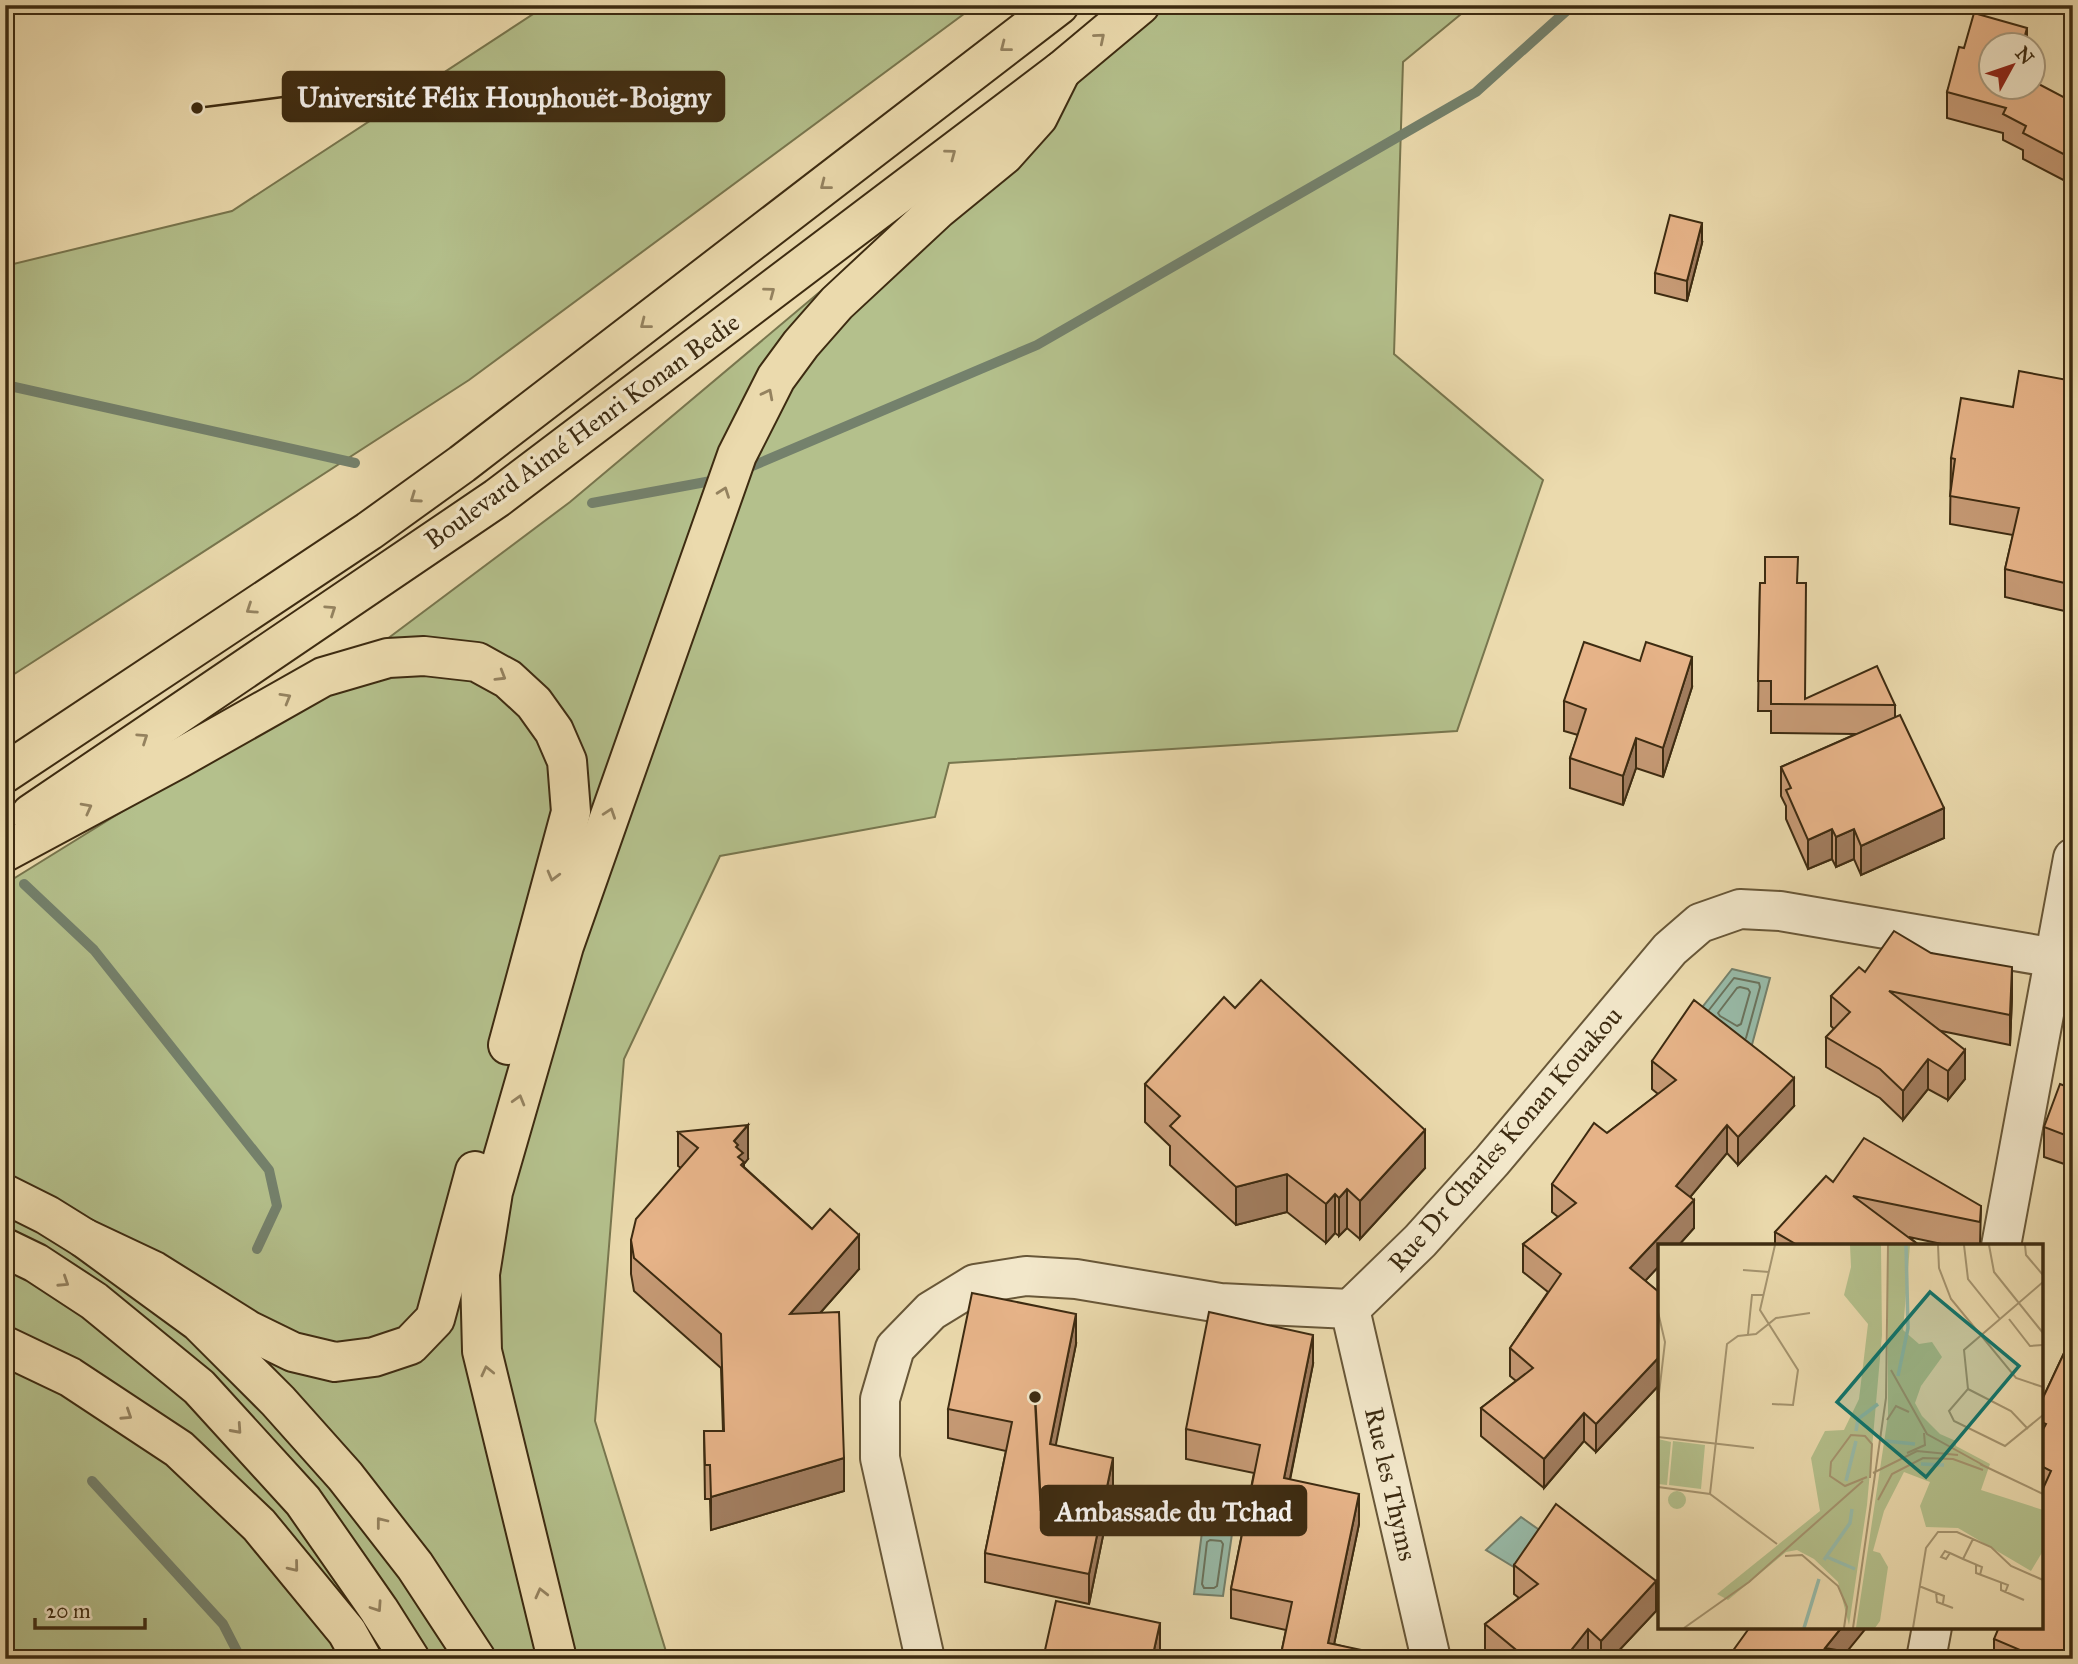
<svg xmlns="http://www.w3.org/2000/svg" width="2078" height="1664" font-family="'IM FELL Great Primer',serif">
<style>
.green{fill:#b4c08c;stroke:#78764e;stroke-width:2}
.water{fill:#98bba9;stroke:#74816c;stroke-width:2}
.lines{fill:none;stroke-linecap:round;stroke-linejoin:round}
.shore{stroke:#6a735d;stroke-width:2}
.stream{stroke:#74816c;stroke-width:10}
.minor-casing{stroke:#685738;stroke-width:42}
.major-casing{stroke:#3d2b11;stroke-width:42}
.highway-casing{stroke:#3d2b11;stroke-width:42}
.minor{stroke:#f2e7ca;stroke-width:38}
.major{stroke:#ebdaad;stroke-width:38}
.highway{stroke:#ebdaad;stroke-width:38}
.wall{fill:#c69a75;stroke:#3d2b11;stroke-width:2}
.shaded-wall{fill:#a17d5f;stroke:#3d2b11;stroke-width:2}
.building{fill:#e6b388;stroke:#3d2b11;stroke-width:2}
.oneway{stroke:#94825f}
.labels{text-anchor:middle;stroke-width:7;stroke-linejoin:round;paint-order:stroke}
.street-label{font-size:26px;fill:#3d2b11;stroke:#f2e7ca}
.inset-river{fill:none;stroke:#98bba9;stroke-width:3.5}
.inset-road{fill:none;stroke:#a5946f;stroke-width:2}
.view{fill:#0f766e;fill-opacity:0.15;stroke:#0f766e;stroke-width:3.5}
.inset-edge{fill:none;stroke:#3d2b11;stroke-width:3.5}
.leader{fill:none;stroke:#3d2b11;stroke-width:2.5}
.callout-dot{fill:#3d2b11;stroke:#f2e7ca;stroke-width:2.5}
.callout{fill:#3d2b11;stroke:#3d2b11;stroke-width:2.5}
.callout-label{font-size:28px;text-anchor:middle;font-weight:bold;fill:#fff}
</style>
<rect width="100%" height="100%" fill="#ebdaad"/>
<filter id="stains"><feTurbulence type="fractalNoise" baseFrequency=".00286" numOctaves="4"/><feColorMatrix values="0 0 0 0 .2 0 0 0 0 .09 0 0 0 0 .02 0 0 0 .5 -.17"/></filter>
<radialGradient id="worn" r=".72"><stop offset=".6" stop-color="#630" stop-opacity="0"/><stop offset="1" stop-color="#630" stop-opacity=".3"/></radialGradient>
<g class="green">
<polygon points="547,5 976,5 469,380 5,680 5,266 232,211"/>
<polygon points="1161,5 1472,5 1403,62 1394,354 1543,480 1457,731 949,763 935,817 720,856 624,1059 595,1421 668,1658 5,1659 5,884 323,687 570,502"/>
</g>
<g class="water">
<polygon points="1732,969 1770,978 1750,1052 1693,1019"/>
<polygon points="1521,1517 1545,1534 1517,1569 1486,1550"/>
<polygon points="1202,1532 1232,1534 1223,1596 1194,1594"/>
</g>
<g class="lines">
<g class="shore">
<polygon points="1740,987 1748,989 1750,992 1741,1024 1737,1026 1720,1016 1718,1013 1737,988"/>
<polyline points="1709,1010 1734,978 1759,983 1760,987 1746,1038"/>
<polygon points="1210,1540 1221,1541 1223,1544 1217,1586 1214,1588 1204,1588 1202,1584 1207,1542"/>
</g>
<g class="stream">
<polyline points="5,387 10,386 355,463"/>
<polyline points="743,470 1037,345 1476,92 1573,5"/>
<polyline points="592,503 722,479"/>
<polyline points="24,884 94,950 269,1170 277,1206 257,1249"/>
<polyline points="92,1481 223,1624 241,1659"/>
</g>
<g class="minor-casing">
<g id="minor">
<polyline points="2001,1246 2073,858"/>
<polyline points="1350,1309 1431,1659"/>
<polyline points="925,1659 880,1458 880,1399 895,1348 931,1311 975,1284 1026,1276 1076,1279 1220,1303 1350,1309 1420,1241 1492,1161 1670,949 1700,923 1740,909 1780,911 2073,961"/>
<polyline points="1926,1659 1932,1627"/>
</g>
</g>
<g class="major-casing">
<g id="major">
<polyline points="5,1194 47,1215 84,1238 199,1322 278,1401 345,1476 415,1566 476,1659"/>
<polyline points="5,1248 36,1263 94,1301 199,1387 303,1501 379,1610 410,1659"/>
</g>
</g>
<g class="highway-casing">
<g id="highway">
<polyline points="5,773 369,531 462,464 1059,5"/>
<polyline points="31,814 497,498 1061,71 1140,5"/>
<polyline points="5,852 178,759 323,677 388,658 424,656 477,662 508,679 534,703 554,731 567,761 571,812 508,1045"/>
<polyline points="84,1238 154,1271 248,1330 293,1352 335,1362 374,1357 410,1345 435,1319 475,1171"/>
<polyline points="5,1346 70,1377 179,1449 259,1525 347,1632 362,1659"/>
<polyline points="557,1659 482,1351 480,1274 493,1192 564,946 737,455 776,378 801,344 837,303 938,209 1004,155 1038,117 1061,71"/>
</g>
</g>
<use href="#minor" class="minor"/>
<use href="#major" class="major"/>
<use href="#highway" class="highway"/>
</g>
<g class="wall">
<polygon points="2027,46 1991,88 2073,102 2073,185 2023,159 2023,150 2003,140 2003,133 1947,118 1947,92 1964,48"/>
<polygon points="1702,243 1687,301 1655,293 1655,273"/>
<polygon points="2073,381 2073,533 2070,546 2073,546 2073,613 2005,597 2005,569 2013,535 1950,524 1951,458 2013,407"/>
<polygon points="1760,583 1798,583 1805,699 1895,705 1895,717 1944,838 1861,875 1854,859 1836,867 1832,859 1808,869 1786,819 1786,806 1781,796 1781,767 1856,734 1771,733 1771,711 1758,711"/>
<polygon points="1692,687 1663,777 1636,768 1623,805 1570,788 1570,758 1578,735 1564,731 1564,701"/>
<polygon points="1931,953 2012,996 2010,1045 1941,1031 1965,1079 1948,1100 1928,1089 1903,1120 1880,1098 1826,1067 1826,1037 1834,1029 1831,1026 1831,996 1865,972"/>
<polygon points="1235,1008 1425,1168 1360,1239 1347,1228 1339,1236 1335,1233 1326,1243 1287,1212 1236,1225 1170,1165 1170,1146 1145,1122 1145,1084"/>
<polygon points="1652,1061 1794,1106 1738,1165 1727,1153 1690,1197 1694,1228 1678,1246 1660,1246 1660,1265 1645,1281 1660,1293 1660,1384 1596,1452 1584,1441 1544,1488 1481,1436 1481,1408 1516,1381 1510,1376 1510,1348 1548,1292 1523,1272 1523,1244 1558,1217 1552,1212 1552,1184 1607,1133 1658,1094 1652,1089"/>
<polygon points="2073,1089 2073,1167 2044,1157 2044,1127"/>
<polygon points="678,1132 748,1159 744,1164 744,1167 812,1229 859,1269 820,1313 844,1491 711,1530 710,1499 705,1499 704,1431 723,1431 721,1368 634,1291 631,1274 631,1240 681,1168 678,1166"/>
<polygon points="1833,1182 1981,1206 1980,1246 1951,1246 1909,1237 1920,1246 1775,1246 1775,1232"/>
<polygon points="2073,1334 2073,1659 1994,1659 1994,1639 2041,1627 2041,1402"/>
<polygon points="1076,1344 1055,1445 1113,1487 1089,1604 985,1582 985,1553 1006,1451 948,1438 948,1409"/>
<polygon points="1313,1364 1290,1480 1359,1524 1334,1644 1390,1659 1280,1659 1286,1630 1231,1618 1231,1589 1254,1473 1186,1459 1186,1429"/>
<polygon points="1514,1565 1656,1611 1611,1659 1491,1659 1485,1654 1485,1624 1519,1598 1514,1594"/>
</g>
<g class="shaded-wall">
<polygon points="2027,28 2027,46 2022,46"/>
<polygon points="1702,223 1702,243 1687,301 1687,281"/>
<polygon points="2073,505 2073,533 2066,573 2066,545"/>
<polygon points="1692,657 1692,687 1663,777 1663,748"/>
<polygon points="1636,738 1636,768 1623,805 1623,776"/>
<polygon points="1944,808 1944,838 1861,875 1861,846"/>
<polygon points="1832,829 1832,859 1808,869 1808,840"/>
<polygon points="1854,829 1854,859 1836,867 1836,837"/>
<polygon points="2012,967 2012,996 2010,1045 2010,1015"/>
<polygon points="1965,1050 1965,1079 1948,1100 1948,1071"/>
<polygon points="1928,1059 1928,1089 1903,1120 1903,1091"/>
<polygon points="1794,1078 1794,1106 1738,1165 1738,1137"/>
<polygon points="748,1125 748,1159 744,1164 744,1195 734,1141"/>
<polygon points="1727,1125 1727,1153 1676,1214 1676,1186"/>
<polygon points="1425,1130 1425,1168 1360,1239 1360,1201"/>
<polygon points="1287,1174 1287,1212 1236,1225 1236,1187"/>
<polygon points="1347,1189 1347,1228 1339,1236 1339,1198"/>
<polygon points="1335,1194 1335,1233 1326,1243 1326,1204"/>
<polygon points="1694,1200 1694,1228 1678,1246 1660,1246 1660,1265 1630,1297 1630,1268"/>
<polygon points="859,1235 859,1269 790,1347 790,1314"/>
<polygon points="1076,1314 1076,1344 1050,1474 1050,1444"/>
<polygon points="1313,1335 1313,1364 1284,1508 1284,1478"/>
<polygon points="1660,1356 1660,1384 1596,1452 1596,1424"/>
<polygon points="1584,1413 1584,1441 1544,1488 1544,1459"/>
<polygon points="844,1458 844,1491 711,1530 711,1497"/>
<polygon points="1113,1458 1113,1487 1089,1604 1089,1574"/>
<polygon points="1359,1494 1359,1524 1331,1659 1328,1643"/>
<polygon points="1656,1581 1656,1611 1611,1659 1601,1659 1601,1641"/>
<polygon points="1160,1623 1160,1652 1159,1659 1152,1659"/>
<polygon points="1842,1627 1867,1627 1841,1659 1825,1648"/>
<polygon points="1588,1629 1588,1659 1564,1659"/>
<polygon points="2073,1647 2073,1659 2068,1659"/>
</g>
<g class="building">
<polygon points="1974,13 2027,28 2022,46 1991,46 1991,88 2033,88 2033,81 2073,102 2073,159 2023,133 2026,126 2003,114 2006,108 1947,92 1959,47 1964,48"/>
<polygon points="1670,215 1702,223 1687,281 1655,273"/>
<polygon points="2019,371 2073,381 2073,505 2066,545 2073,546 2073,585 2005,569 2019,508 1950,496 1955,459 1951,458 1961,398 2013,407"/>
<polygon points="1765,557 1798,557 1797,583 1806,583 1805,699 1877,666 1895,705 1771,704 1771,681 1758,681 1760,583 1765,583"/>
<polygon points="1584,642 1640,661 1646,642 1692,657 1663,748 1636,738 1623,776 1570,758 1586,709 1564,701"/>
<polygon points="1900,715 1944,808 1861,846 1854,829 1836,837 1832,829 1808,840 1786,790 1791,788 1781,767"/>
<polygon points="1894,931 1931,953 2012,967 2010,1015 1889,991 1965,1050 1948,1071 1928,1059 1903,1091 1880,1069 1826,1037 1850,1012 1831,996 1859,967 1865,972"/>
<polygon points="1261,980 1425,1130 1360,1201 1347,1189 1339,1198 1335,1194 1326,1204 1287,1174 1236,1187 1170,1126 1180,1116 1145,1084 1224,997 1235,1008"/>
<polygon points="1694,1000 1794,1078 1738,1137 1727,1125 1676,1186 1694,1200 1630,1268 1660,1293 1660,1356 1596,1424 1584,1413 1544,1459 1481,1408 1533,1368 1510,1348 1561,1274 1523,1244 1576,1203 1552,1184 1594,1123 1607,1133 1676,1080 1652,1061"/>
<polygon points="2060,1084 2073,1089 2073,1138 2044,1127"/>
<polygon points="748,1125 734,1141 738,1145 736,1147 743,1153 738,1157 744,1162 741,1165 812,1229 830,1209 859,1235 790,1314 839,1312 844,1458 711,1497 710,1465 705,1465 704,1431 724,1431 721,1334 634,1258 631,1240 636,1219 698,1148 678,1132"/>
<polygon points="1864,1138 1981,1206 1980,1222 1853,1196 1920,1246 1799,1246 1775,1232 1826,1176 1833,1182"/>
<polygon points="972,1293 1076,1314 1050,1444 1113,1458 1089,1574 985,1553 1012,1422 948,1409"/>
<polygon points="1209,1312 1313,1335 1284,1478 1359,1494 1328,1643 1390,1656 1389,1659 1280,1659 1292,1602 1231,1589 1260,1445 1186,1429"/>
<polygon points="2073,1334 2073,1647 2068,1659 2031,1659 2032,1655 1994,1639 1999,1627 2041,1627 2041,1493 2051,1471 2041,1466 2041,1433 2046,1424 2041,1422 2041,1402"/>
<polygon points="1556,1504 1656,1581 1601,1641 1588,1629 1564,1659 1557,1652 1551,1659 1527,1659 1485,1624 1538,1584 1514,1565"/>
<polygon points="1056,1601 1160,1623 1152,1659 1043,1659"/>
<polygon points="1750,1627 1842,1627 1825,1648 1872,1656 1872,1659 1727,1659"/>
</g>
<defs><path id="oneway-chevron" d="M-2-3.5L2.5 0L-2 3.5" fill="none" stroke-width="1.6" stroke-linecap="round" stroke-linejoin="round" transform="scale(1.75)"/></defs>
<g class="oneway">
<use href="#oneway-chevron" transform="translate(1100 38) rotate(-40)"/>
<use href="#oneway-chevron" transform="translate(1005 47) rotate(142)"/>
<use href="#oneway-chevron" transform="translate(951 154) rotate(-37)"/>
<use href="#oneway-chevron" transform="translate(825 185) rotate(142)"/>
<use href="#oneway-chevron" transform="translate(770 292) rotate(-37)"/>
<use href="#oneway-chevron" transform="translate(645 324) rotate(142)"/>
<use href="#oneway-chevron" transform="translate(768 394) rotate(-63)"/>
<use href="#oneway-chevron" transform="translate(724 492) rotate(-70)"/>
<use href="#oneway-chevron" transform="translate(415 498) rotate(145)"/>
<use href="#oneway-chevron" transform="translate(251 609) rotate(146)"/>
<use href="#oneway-chevron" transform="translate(331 610) rotate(-34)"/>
<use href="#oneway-chevron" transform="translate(501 676) rotate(31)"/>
<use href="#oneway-chevron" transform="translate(286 698) rotate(-30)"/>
<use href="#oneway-chevron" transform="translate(143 738) rotate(-34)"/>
<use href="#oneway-chevron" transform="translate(87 808) rotate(-28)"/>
<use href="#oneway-chevron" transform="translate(610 813) rotate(-71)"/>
<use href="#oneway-chevron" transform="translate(553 876) rotate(105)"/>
<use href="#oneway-chevron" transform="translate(519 1100) rotate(-74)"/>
<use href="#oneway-chevron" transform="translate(64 1282) rotate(33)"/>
<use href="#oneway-chevron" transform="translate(487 1371) rotate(-103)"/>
<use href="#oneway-chevron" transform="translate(127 1415) rotate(33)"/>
<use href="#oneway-chevron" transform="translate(237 1429) rotate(48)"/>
<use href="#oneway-chevron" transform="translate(381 1522) rotate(-128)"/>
<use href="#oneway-chevron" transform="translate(294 1567) rotate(51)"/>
<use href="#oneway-chevron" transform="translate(541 1593) rotate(-104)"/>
<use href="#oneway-chevron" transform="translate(377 1607) rotate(56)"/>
</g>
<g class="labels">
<g class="street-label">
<text transform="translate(582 431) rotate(-36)" y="9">Boulevard Aimé Henri Konan Bedie</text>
<text transform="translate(1505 1139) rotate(-49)" y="9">Rue Dr Charles Konan Kouakou</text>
<text transform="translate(1391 1484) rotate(77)" y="9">Rue les Thyms</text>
</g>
</g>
<g transform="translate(1658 1244)">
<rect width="385" height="385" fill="#ebdaad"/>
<path d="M192,1H223L224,91L209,261L191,381L180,338L156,315L139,306L128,308L70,356L59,350L162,267L153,214L167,187L186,186L201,155L210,80L186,51L193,23ZM230,1H252L245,86L261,100L274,98L284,113L263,142L257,159L264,172L282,190L298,197V202L332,220L323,246L385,266V307L373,327L300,284L268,283L262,262L272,238L246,228L226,267L215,307L222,309L230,323L222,377L217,384H198L230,172ZM0,195L13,198L9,241L0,240ZM15,197L47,201L43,245L11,241ZM10 256a9 9 0 1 1 18 0a9 9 0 1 1-18 0Z" fill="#b4c08c"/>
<path class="inset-river" d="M240,132L250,84L248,1M198,187L200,175L220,160M228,197L257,200M263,220L286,221M188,237L198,197M169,313L197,325M166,316L192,279L194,265M146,384L161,335"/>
<path class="inset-road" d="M280,1L281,24L293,55L358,134L385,143M306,1L310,35L342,75M331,1L336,28L385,89M367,1L368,11L385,31M85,26L111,28M385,38L306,106L310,145L291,167L296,177L347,202L385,171M0,68L7,98L0,158M351,75L372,102L385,101M90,90L94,51H105M233,126L269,190L325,221M310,145L353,167L370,185M114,160L135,161L140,126L102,66L117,1M229,176L238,162L251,168M0,193L96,204M249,209L267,201L266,189M322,220L385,250M215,229L259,207L300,211M209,233L187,242L172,232L173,218L193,191L207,192L214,200L212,234M0,243L52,250L119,300M52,250L69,100L80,92L98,90L118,74L152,69M220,256L234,230L265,214L295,215L325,226M292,309L288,315L283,313L287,307L289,308L292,309L305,315L324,323L322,331M127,312L144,311L180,342L189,363L186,384M305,315L315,295M318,321V329L350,341L347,349M343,339V346L366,356M261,342L286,352L285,359M278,349L279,358L295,364M26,384L91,338L205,237M195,384L228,154L230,1M255,384L268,304L280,288H299L333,303L353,322L385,336"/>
<path class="view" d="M272,48L361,122L268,233L179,158Z"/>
<rect width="385" height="385" class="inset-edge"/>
</g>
<path class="leader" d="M197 108L283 97M1035 1397L1041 1511"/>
<g class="callout-dot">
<circle cx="197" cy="108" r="7"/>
<circle cx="1035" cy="1397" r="7"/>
</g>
<g class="callout">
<rect x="283" y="72" width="441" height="49" rx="7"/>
<rect x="1041" y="1486" width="265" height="49" rx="7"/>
</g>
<g class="callout-label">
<text x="504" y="107">Université Félix Houphouët-Boigny</text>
<text x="1174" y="1521">Ambassade du Tchad</text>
</g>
<rect width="2078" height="1664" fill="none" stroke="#ebdaad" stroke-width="28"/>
<rect x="7" y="7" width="2064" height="1650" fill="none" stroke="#3d2b11" stroke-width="3.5"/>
<rect x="14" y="14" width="2050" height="1636" fill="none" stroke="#3d2b11" stroke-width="2"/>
<g transform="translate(2012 66) rotate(50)"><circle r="33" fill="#f2e7ca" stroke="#aa9c80" stroke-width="2"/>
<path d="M0-5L12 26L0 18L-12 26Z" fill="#8f2418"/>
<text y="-10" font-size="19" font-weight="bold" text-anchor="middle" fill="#3d2b11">N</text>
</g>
<path d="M35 1618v10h110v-10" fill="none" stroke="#3d2b11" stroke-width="3.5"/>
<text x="46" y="1618" font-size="21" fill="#3d2b11" stroke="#f2e7ca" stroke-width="5" paint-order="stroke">20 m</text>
<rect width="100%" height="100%" filter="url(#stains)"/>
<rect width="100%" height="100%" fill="url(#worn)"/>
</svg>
